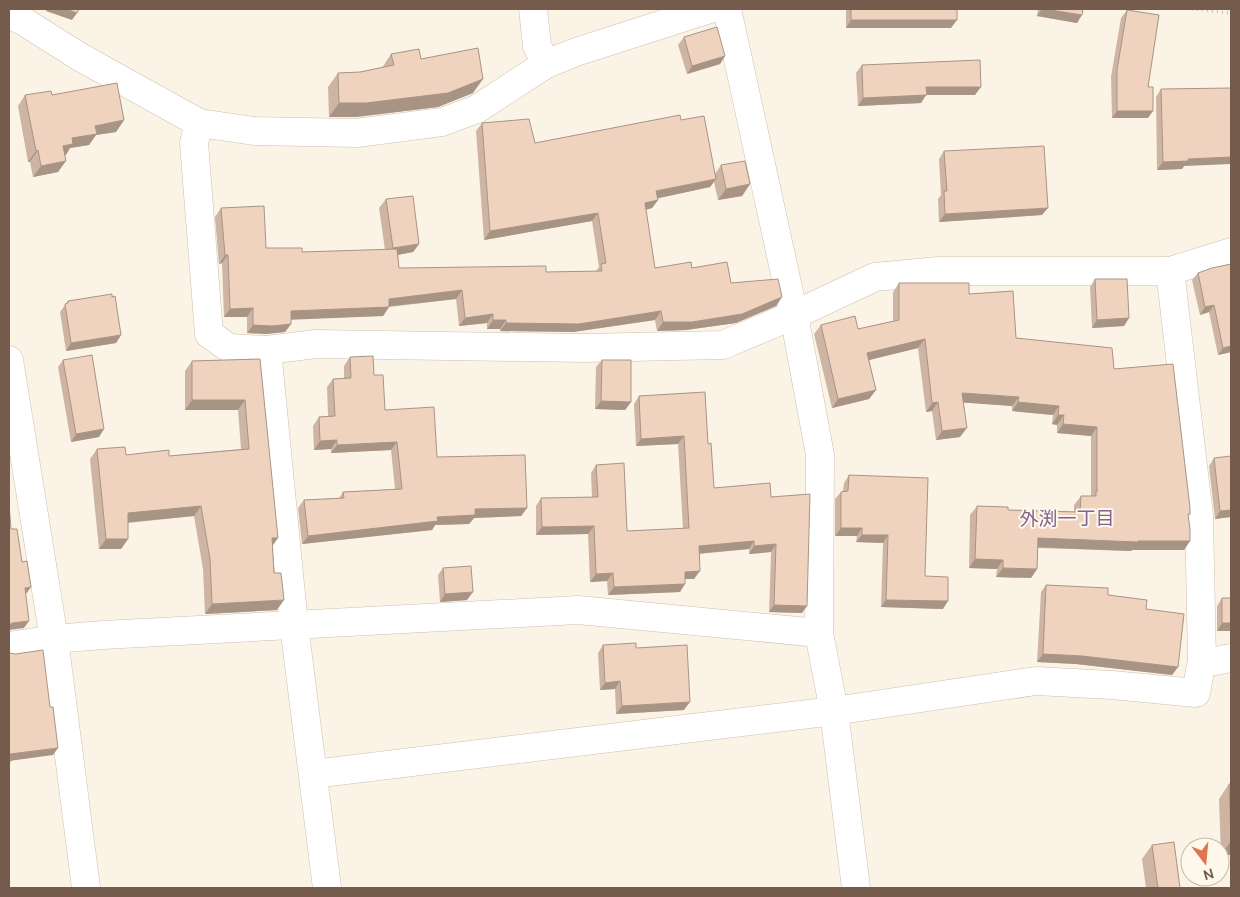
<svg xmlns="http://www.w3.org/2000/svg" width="1240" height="897" font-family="Ubuntu,'Noto Sans JP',sans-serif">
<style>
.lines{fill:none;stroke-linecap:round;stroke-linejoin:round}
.street-casing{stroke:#cfbeaf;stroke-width:29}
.path{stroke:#d5b7a2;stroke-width:3;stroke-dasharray:1 4;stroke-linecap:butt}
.street{stroke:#fff;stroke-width:28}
.wall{fill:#ceb5a3}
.shaded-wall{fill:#a89485}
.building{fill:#f0d3be;stroke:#a89485}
.labels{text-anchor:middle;stroke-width:4;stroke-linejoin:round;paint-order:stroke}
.neighbourhood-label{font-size:19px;fill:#826390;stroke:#fef8ec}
</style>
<rect width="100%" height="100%" fill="#fbf4e6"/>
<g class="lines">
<g class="street-casing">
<g id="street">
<polyline points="533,9 537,46 546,64"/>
<polyline points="727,9 794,315 820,455 819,633 834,711 856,888"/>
<polyline points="9,15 23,21 80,57 199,123 194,143 209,334 229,348 267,350 316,344 584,348 723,345 794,315 875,277 939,271 1170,271 1231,252"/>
<polyline points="199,123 254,131 357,133 442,122 477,109 546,64 576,52 710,9"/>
<polyline points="267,350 294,625 327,888"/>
<polyline points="9,360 54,639 86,888"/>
<polyline points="9,646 54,639 103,635 578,610 819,633"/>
<polyline points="1202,660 1215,661 1231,658"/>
<polyline points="313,774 834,711 1036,681 1112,685 1196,693 1202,660 1199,516 1170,271"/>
</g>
</g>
<polyline class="path" points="1192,9 1231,13"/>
<use href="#street" class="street"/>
</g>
<g class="wall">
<polygon points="846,9 957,9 951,28 846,28"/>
<polygon points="1038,9 1083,9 1077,23 1037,16"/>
<polygon points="1127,10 1148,118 1112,118 1111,77 1121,18"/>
<polygon points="684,37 725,56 720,64 687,74 678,45"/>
<polygon points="391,54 421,59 473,93 438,107 356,117 329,117 328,87 338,73 360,72 382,68"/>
<polygon points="862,65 975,95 926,95 921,103 858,106 856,73"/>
<polygon points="1161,89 1184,166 1182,169 1157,170 1156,97"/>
<polygon points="25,95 52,95 124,120 116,132 96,135 89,145 70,148 65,155 58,172 33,177 30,162 28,162 18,106"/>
<polygon points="681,120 715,174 721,165 750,184 742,196 718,200 714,182 710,187 658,198 658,200 652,208 646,210 655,268 692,268 731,283 782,297 776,306 736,323 686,330 657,331 655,320 573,332 500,331 500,329 487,329 487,323 459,326 456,299 389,307 383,316 291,319 291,324 285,332 266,334 247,333 247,317 224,317 222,263 219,264 215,217 221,208 266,248 302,252 385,250 379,208 386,199 419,244 413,252 398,255 399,268 546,272 596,271 599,267 592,221 484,240 476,131 482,123 535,143"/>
<polygon points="944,151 1042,215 939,222 938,199 941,195 939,159"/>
<polygon points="1231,264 1231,352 1218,355 1209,312 1200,315 1192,280 1198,273"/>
<polygon points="1095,279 1129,318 1124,326 1092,328 1090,287"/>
<polygon points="899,283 969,294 1016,338 1114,369 1190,514 1188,516 1190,541 1184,550 1132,550 1131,551 1038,548 1037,569 1031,578 996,577 997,569 969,568 970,515 977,506 1008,510 1074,512 1074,505 1081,496 1091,496 1091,436 1057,433 1057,425 1052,424 1053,415 1012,411 1012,406 963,402 960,437 936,440 932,411 926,412 918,348 869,360 876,390 869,399 832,408 814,334 821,325 858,329 893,321 893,292"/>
<polygon points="68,301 121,335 116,343 66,351 60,312"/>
<polygon points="350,357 374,375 385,410 437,457 527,508 521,516 474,518 469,524 435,525 432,530 302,544 298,508 304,500 339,498 343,492 395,489 391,450 331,453 331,449 314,450 313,426 319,417 328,416 327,387 333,379 344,378 344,366"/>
<polygon points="260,359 277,610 205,614 203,569 194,516 128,523 128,539 121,549 99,549 90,459 97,449 126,455 169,456 241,449 238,410 185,410 185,371 192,361"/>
<polygon points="63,360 99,437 71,442 58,367"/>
<polygon points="602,360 631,402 625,410 595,409 596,367"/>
<polygon points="639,396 708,444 714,488 771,497 802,613 769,612 771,552 749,554 749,549 699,554 694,579 685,579 680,592 608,595 607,581 590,582 588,534 536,535 536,506 541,498 592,497 591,473 596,465 627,531 683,529 678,444 636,446 634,404"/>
<polygon points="1214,458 1231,517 1215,519 1209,466"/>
<polygon points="849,475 925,576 943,609 881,607 883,543 856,542 857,536 835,536 835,499 841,492 843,491 844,483"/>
<polygon points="443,568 467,600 440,602 438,575"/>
<polygon points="1046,585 1146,609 1178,667 1172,675 1076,664 1037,662 1041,592"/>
<polygon points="1222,598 1231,631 1217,631 1217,606"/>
<polygon points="603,645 636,648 684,710 616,714 615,689 600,690 598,653"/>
<polygon points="1229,784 1231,855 1221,855 1219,799"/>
<polygon points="1152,845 1180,888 1146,888 1142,859"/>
</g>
<g class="shaded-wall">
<polygon points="47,9 66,9 77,13 72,20 46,11"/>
<polygon points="1042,9 1044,9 1082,15 1077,23 1037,16"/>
<polygon points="851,20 957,20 951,28 846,28"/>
<polygon points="725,56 720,64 687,74 692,66"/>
<polygon points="483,79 473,93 438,107 356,117 329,117 339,103"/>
<polygon points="926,87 981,87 975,95 926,95 921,103 858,106 863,98"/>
<polygon points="1117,111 1153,111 1148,118 1112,118"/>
<polygon points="124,120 116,132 96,135 89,145 70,148 66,155 55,157 63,146 72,138 95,126"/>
<polygon points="38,150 30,162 28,162 36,151"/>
<polygon points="1231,157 1231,164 1184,166 1182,169 1157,170 1163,162 1188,159"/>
<polygon points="66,161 58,172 33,177 41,166"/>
<polygon points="716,179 710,187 650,200 656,191"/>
<polygon points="750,184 742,196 718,200 726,189"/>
<polygon points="658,200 652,208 639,211 645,203"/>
<polygon points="1048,208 1042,215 939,222 945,214"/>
<polygon points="598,213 592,221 484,240 490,231"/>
<polygon points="419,244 413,252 386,257 393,248"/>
<polygon points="225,255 228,255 222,263 219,264"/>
<polygon points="462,290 456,299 383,307 389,299"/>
<polygon points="782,297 776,306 736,323 686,330 657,331 663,322"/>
<polygon points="1214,305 1209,312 1200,315 1205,307"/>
<polygon points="389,307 383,316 285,320 291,311"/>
<polygon points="253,308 247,317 224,317 230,309"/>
<polygon points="661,311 655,320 573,332 500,331 506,323"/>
<polygon points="493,314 487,323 459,326 465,318"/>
<polygon points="1129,318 1124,326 1092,328 1097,320"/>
<polygon points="493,320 506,320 500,329 487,329"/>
<polygon points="291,324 285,332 266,334 247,333 253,325"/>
<polygon points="121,335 116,343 66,351 71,343"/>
<polygon points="925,339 918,348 861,362 867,353"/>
<polygon points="1231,346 1231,352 1218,355 1223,348"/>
<polygon points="876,390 869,399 832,408 838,399"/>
<polygon points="962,393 1019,397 1012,406 955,402"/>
<polygon points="192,400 245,400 238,410 185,410"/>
<polygon points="601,401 631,402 625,410 595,409"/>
<polygon points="938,402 932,411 926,412 932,403"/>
<polygon points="1018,402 1059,406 1053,415 1012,411"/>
<polygon points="1058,415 1064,415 1057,425 1052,424"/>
<polygon points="1063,424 1097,427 1091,436 1057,433"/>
<polygon points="967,428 960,437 936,440 942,431"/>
<polygon points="104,429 99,437 71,442 76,434"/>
<polygon points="684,436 678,444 636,446 641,439"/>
<polygon points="337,440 331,449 314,450 320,441"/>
<polygon points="397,442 391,450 331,453 337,445"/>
<polygon points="201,506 194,516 121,523 128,513"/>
<polygon points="527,508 521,516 474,518 469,524 435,525 432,530 302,544 308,536 475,509"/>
<polygon points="1231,510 1231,517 1215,519 1220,511"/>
<polygon points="594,526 588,534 536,535 542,527"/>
<polygon points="841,528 862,528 857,536 835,536"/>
<polygon points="862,535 888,535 883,543 856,542"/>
<polygon points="272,538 278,538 271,548"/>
<polygon points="1038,538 1190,541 1184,550 1132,550 1131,551 1032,547"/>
<polygon points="106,539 128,539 121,549 99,549"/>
<polygon points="754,541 749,549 693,554 699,546"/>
<polygon points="776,544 771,552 749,554 754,546"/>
<polygon points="975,559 1003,560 997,569 969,568"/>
<polygon points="1003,568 1037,569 1031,578 996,577"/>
<polygon points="700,571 694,579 679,579 685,572"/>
<polygon points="613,573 607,581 590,582 596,574"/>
<polygon points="685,584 680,592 608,595 614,587"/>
<polygon points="31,587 26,594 25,588"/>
<polygon points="473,592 467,600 440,602 445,594"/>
<polygon points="284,600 277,610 205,614 212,604"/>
<polygon points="886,600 948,601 943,609 881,607"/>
<polygon points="774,605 807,606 802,613 769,612"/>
<polygon points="29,621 24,628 9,630 9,625 12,623"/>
<polygon points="1222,623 1231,623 1231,631 1217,631"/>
<polygon points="1043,654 1082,656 1178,667 1172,675 1076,664 1037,662"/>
<polygon points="620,681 615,689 600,690 605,683"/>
<polygon points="690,702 684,710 616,714 622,706"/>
<polygon points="58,748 53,755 9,761 10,754"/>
<polygon points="1231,841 1231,855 1221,855"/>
</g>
<g class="building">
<polygon points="66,9 79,9 77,13"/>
<rect x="851" y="9" width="106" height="11"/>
<polygon points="1044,9 1083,9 1082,15"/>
<polygon points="1127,10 1159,15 1148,87 1153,87 1153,111 1117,111 1117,70"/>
<polygon points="717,27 725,56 692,66 684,37"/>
<polygon points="478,48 483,79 448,93 366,103 339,103 338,73 360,72 394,65 391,54 419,49 421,59"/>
<polygon points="980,60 981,87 926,87 927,95 863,98 862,65"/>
<polygon points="117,83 124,120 95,126 97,134 72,138 73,144 63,146 66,161 41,166 38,150 36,151 25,95 51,91 52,95"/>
<polygon points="1231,88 1231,157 1188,159 1188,161 1163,162 1161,89"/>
<polygon points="680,115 681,120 704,116 716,179 656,191 658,200 645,203 655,268 691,262 692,268 727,262 731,283 778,279 782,297 742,314 692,322 663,322 661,311 579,324 506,323 506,320 493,320 493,314 465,318 462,290 389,299 389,307 291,311 291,324 272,326 253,325 253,308 230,309 228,255 225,255 221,208 264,206 266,248 302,248 302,252 397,249 399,268 546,266 546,272 602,271 601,264 606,263 598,213 490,231 482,123 529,119 535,143"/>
<polygon points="1044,146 1048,208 945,214 944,191 947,191 944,151"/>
<polygon points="745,161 750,184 726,189 721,165"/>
<polygon points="413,196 419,244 393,248 386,199"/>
<polygon points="1231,264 1231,346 1223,348 1214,305 1205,307 1198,273 1212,268"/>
<polygon points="1095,279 1127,279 1129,318 1097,320"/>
<polygon points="899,283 969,283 969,294 1013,291 1016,338 1112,348 1114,369 1173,364 1190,508 1190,514 1188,514 1190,529 1190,541 1138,541 1138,542 1038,538 1037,569 1003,568 1003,560 975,559 977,506 1008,507 1008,510 1080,512 1081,496 1096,496 1096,491 1097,492 1097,427 1063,424 1064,415 1058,415 1059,406 1018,402 1019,397 962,393 967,428 942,431 938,402 932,403 925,339 867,353 876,390 838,399 821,325 855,316 858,329 899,320"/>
<polygon points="112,294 112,297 115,296 121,335 71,343 65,304 68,303 68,301"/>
<polygon points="92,355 104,429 76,434 63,360"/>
<polygon points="373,356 374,375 383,375 385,410 434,407 437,457 525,455 527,508 475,509 475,515 437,517 438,521 308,536 304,500 344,498 343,492 402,489 397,442 337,445 337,440 320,441 319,417 335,416 333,379 351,378 350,357"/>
<polygon points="260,359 278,538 272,538 274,573 281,573 284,600 212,604 210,559 201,506 128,513 128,539 106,539 97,449 125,447 126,455 169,450 169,456 249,449 245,400 192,400 192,361"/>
<polygon points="602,360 631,360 631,402 601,401"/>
<polygon points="705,392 708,444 711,443 714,488 770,483 771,497 810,494 807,606 774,605 776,544 754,546 754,541 699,546 700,571 685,572 685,584 614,587 613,573 596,574 594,526 542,527 541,498 598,497 596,465 624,463 627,531 689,528 684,436 641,439 639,396"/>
<polygon points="1231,456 1231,510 1220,511 1214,458"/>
<polygon points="849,475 928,478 925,576 948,577 948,601 886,600 888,535 862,535 862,528 841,528 841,492 848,491"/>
<polygon points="9,504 11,529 17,529 22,562 27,561 31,587 25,588 29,621 12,623 9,625"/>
<polygon points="471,566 473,592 445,594 443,568"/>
<polygon points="1046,585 1108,588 1108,595 1147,600 1146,609 1184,614 1178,667 1082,656 1043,654"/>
<rect x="1222" y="598" width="9" height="25"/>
<polygon points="636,643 636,648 687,645 690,702 622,706 620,681 605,683 603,645"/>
<polygon points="43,650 50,707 53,707 58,748 10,754 11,761 9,762 9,653 16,654"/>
<polygon points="1229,784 1231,784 1231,841"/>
<polygon points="1174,842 1180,888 1158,888 1152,845"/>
</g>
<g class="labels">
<g class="neighbourhood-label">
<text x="1067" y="525">外渕一丁目</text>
</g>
</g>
<rect width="1240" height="897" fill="none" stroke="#745b4c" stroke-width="20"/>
<g transform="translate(1205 862) rotate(164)"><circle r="24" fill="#fef8ec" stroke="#c7b9ac"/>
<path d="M0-4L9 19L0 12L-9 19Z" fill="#e17350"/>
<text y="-8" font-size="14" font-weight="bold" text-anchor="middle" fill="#745b4c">N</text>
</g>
</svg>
